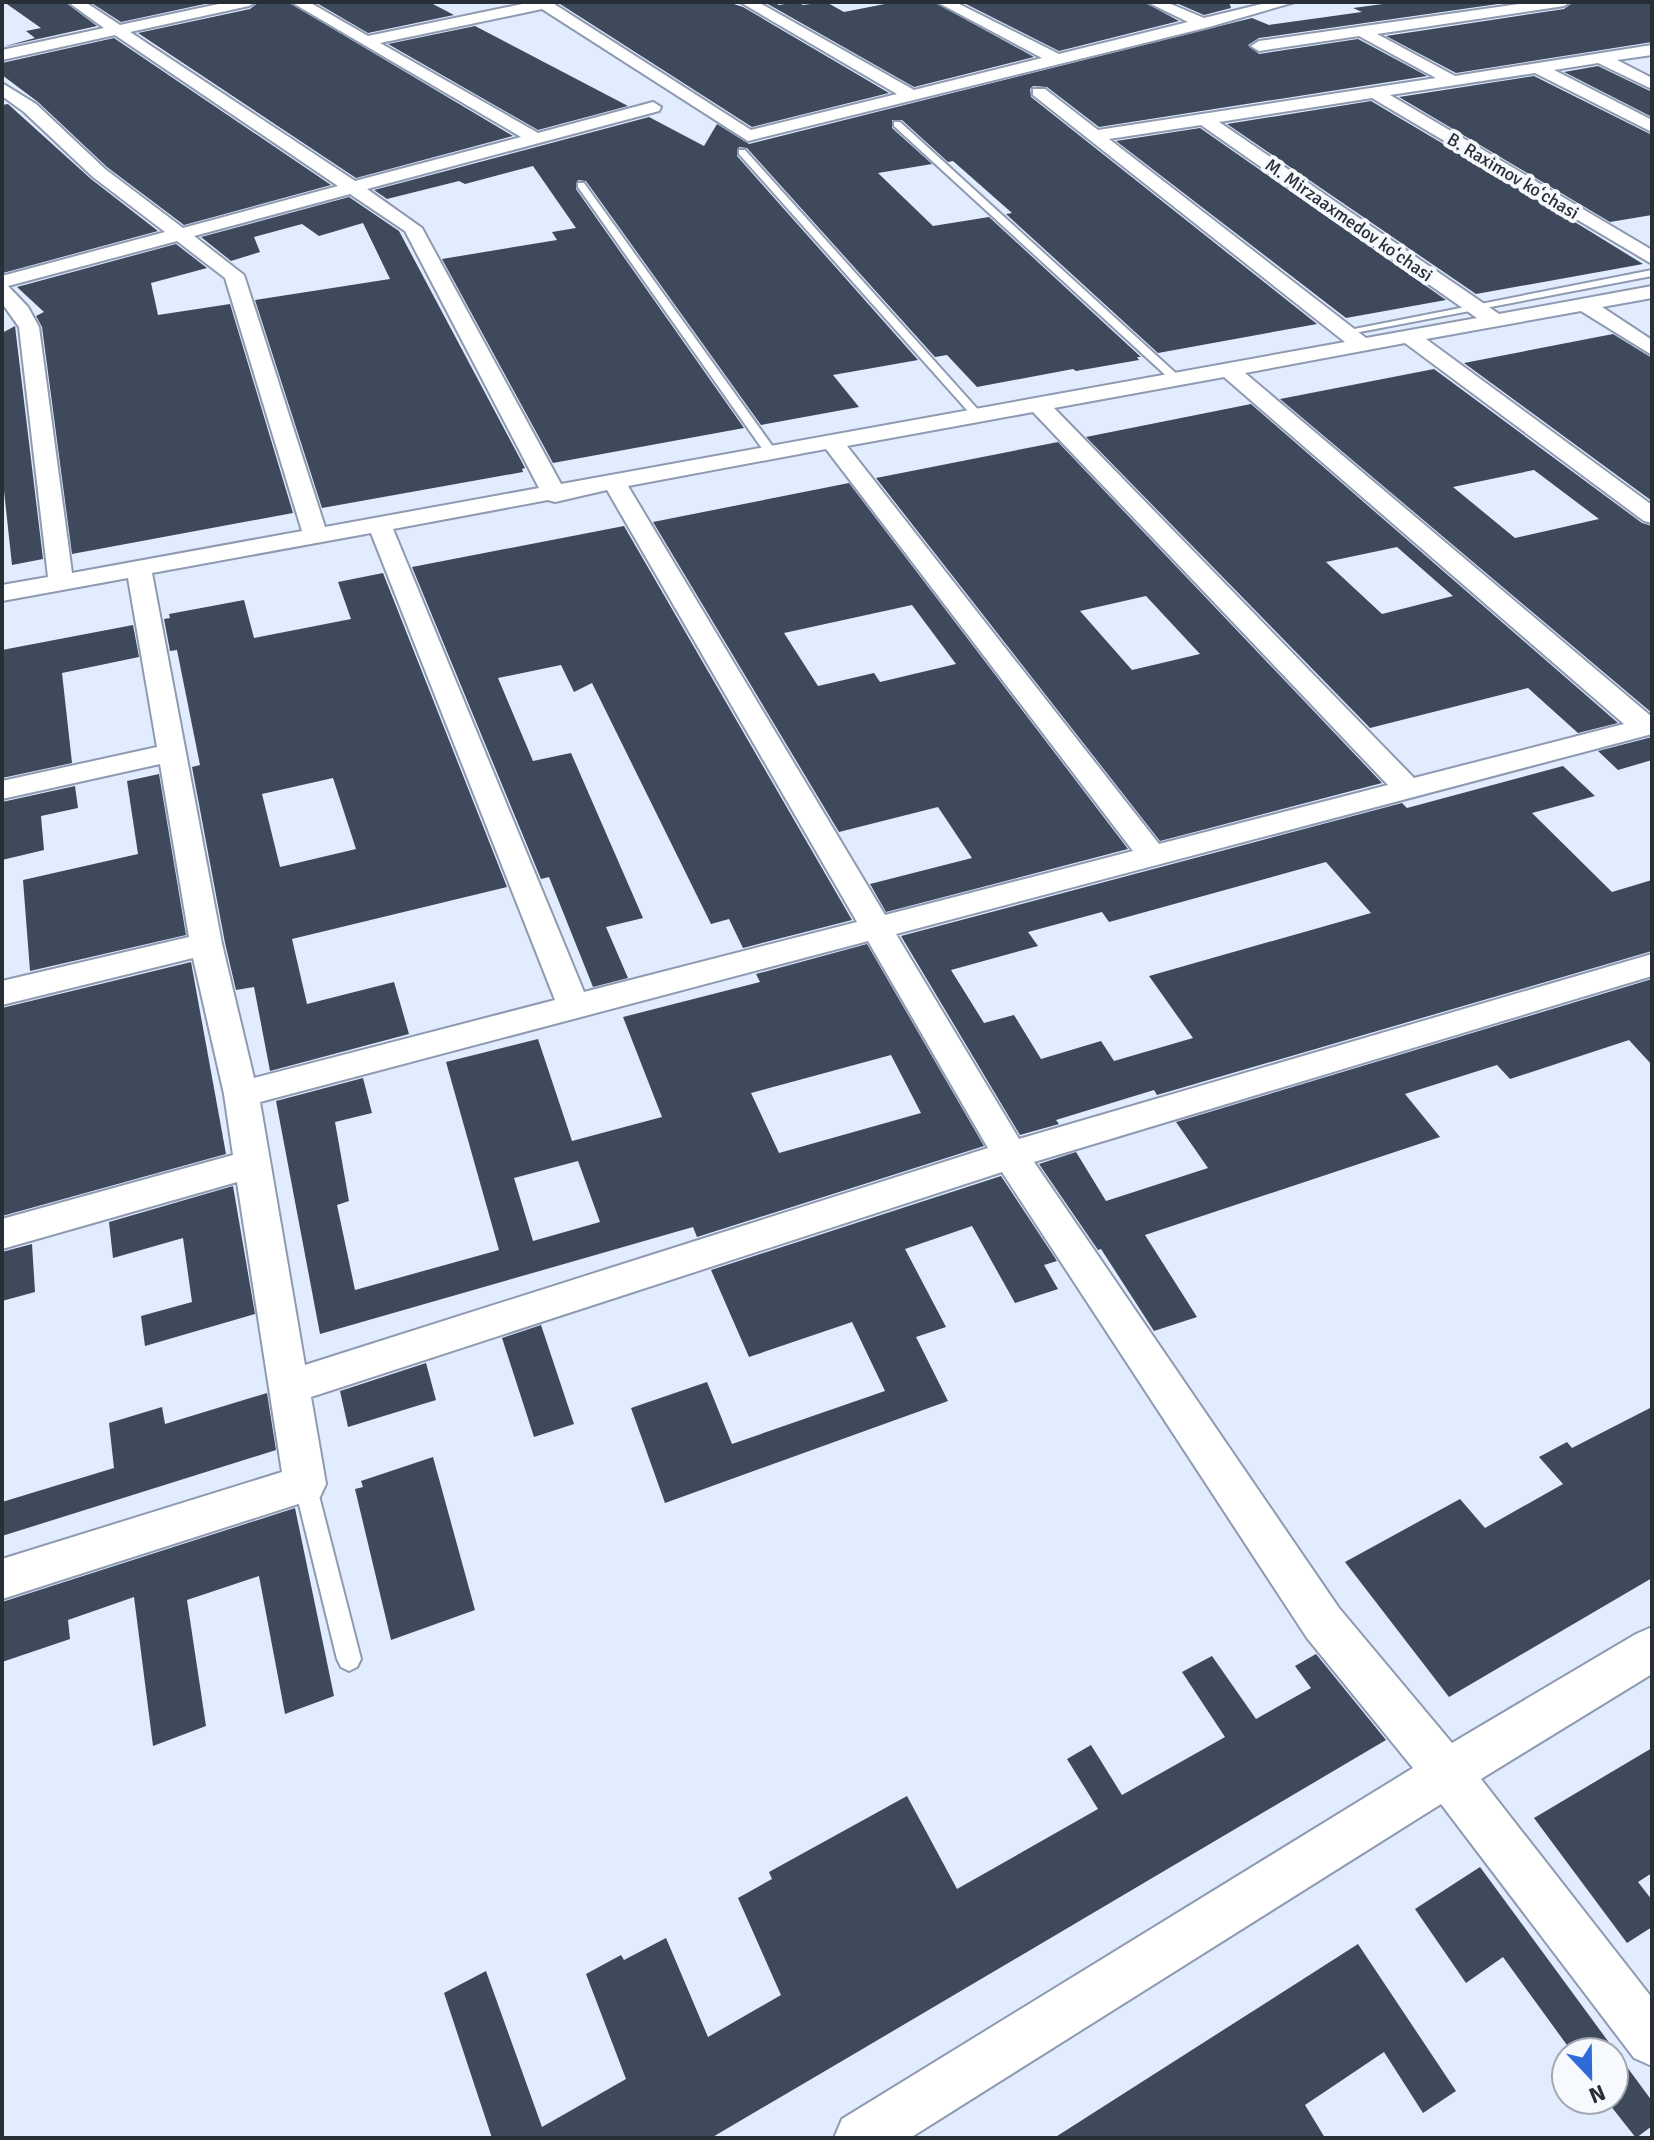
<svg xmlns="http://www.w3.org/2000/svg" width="1654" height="2140" font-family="Signika,sans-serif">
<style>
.building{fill:#3e495c;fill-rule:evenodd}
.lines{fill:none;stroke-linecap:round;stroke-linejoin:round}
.lane-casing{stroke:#8e9ab0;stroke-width:4}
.street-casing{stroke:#8e9ab0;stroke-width:4}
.lane{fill:#fff;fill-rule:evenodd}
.street{fill:#fff;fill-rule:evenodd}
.labels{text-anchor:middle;stroke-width:8;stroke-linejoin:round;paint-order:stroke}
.far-street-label{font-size:18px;fill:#282e36;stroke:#f6f9fe}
</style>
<rect width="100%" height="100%" fill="#e1ecff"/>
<g class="building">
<polygon points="4,2 65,2 97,26 2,47 35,38 26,31 41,28"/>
<polygon points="90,2 214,2 121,22"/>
<polygon points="259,2 288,2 513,136 356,178 138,33 250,9"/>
<polygon points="315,2 429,2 454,15 368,33"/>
<polygon points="557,2 728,2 743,7 889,93 752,127"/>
<polygon points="773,2 779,5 797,2 803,5 826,2 844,12 895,2 934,2 1034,57 914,87 766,3"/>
<polygon points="962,2 1144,2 1179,21 1059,51"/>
<polygon points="1174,2 1229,2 1231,8 1204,15"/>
<polygon points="1398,2 1512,2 1259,38 1248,45 1259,54 1358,39 1427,76 1099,127 1047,87 1033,86 1030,89 1031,97 1317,324 1158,353 1006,214 1012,213 953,161 948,162 902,120 892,120 892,128 932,164 878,173 933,226 989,217 1141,357 1137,357 1139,360 1076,371 1073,369 977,387 947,355 935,357 747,148 739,147 737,156 918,360 833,375 859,407 761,425 586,181 578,180 576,189 744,428 553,463 442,259 557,240 552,232 576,228 533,166 465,184 459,181 387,199 374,190 649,117 704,146 717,124 749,144 1252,18 1269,25 1362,12 1353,8"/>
<polygon points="1574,2 1652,2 1652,42 1456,73 1386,36 1564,9"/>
<polygon points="475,26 628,106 538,130 388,44"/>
<polygon points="114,38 331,185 184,225 107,167 38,102 2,75 2,63"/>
<polygon points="1598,66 1652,92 1652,117 1564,72"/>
<polygon points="1534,76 1652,135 1652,215 1610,222 1399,97"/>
<polygon points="1371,101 1583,227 1643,264 1476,294 1227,124"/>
<polygon points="8,104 91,179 158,231 3,273 2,105"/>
<polygon points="1200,128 1446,300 1346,318 1116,141"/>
<polygon points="349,197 399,231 525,468 522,469 523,472 322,508 255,300 390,279 363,223 319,236 302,224 254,237 260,252 231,261 201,237"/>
<polygon points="176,244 207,268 151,283 158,315 230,304 293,513 72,554 42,327 36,316 44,312 17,287"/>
<polygon points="15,326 43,559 12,565 2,472 2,333"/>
<polygon points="1613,334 1652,358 1652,501 1464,363"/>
<path d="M1434,369L1642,523L1652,526V713L1280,399ZM1534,470L1599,519L1515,538L1453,487Z"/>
<path d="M1251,404L1618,723L1578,733L1528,688L1370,728L1086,437ZM1397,547L1453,596L1382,614L1326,562Z"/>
<path d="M1058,442L1382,783L1160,841L876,478ZM1146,596L1200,654L1132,670L1080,611Z"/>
<path d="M849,483L1128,849L886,912L870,884L972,858L938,807L839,832L653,522ZM912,605L956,664L880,682L874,673L818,686L784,633Z"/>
<polygon points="624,526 852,920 743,948 729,919 711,924 592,683 574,692 561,665 498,678 533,761 571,753 643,918 606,927 628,978 593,987 549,877 541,879 412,567"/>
<path d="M383,573L507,887L292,939L307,1004L394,982L409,1034L270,1071L254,987L236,990L225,943L192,767L200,765L177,650L170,651L164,619L170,618L169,614L244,600L254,638L351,619L338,582ZM333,778L356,849L280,867L262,794Z"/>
<polygon points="133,625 139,657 62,673 72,763 2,778 2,650"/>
<polygon points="1652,737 1652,760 1618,770 1598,751"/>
<path d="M1563,766L1595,796L1532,813L1612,892L1652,880V951L1157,1095L1154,1090L1056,1120L1059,1124L1020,1135L901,936L1402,803L1407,808ZM1326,862L1371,913L1149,976L1193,1038L1114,1061L1101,1041L1041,1059L1014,1015L984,1023L951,970L1038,946L1028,932L1102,912L1109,922Z"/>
<polygon points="159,774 186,935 30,971 23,880 138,854 127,781"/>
<polygon points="75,786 78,808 41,816 44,850 2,860 2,802"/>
<path d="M867,944L984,1146L697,1237L693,1227L320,1334L276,1101L363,1078L372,1113L335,1122L349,1201L337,1205L355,1290L499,1250L446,1062L538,1039L572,1141L662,1117L623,1017L760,982L756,974ZM891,1055L921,1113L779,1153L751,1093ZM578,1161L600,1222L533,1241L514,1178Z"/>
<polygon points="191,962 226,1154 2,1216 2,1008"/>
<polygon points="1652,979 1652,1065 1629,1040 1510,1079 1497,1065 1405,1094 1440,1137 1145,1235 1197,1317 1154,1331 1101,1249 1098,1250 1039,1164 1076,1152 1106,1201 1208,1168 1176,1122"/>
<polygon points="1001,1176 1057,1261 1044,1265 1058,1289 1015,1303 972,1226 905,1249 946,1327 916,1337 948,1401 665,1503 631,1408 707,1382 732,1444 885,1391 852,1322 749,1357 711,1270"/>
<polygon points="233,1186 255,1314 145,1346 141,1316 192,1302 183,1238 113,1258 109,1222"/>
<polygon points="32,1244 35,1292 2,1301 2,1252"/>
<polygon points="541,1325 574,1424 534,1437 502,1338"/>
<polygon points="426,1363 436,1400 348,1427 340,1391"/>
<polygon points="267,1393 276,1450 2,1536 2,1502 114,1468 109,1423 162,1407 165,1424"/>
<polygon points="1652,1407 1652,1578 1449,1697 1345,1562 1460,1499 1485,1528 1563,1484 1539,1457 1567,1442 1572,1448"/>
<polygon points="433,1457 475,1610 391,1640 355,1489 363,1487 361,1481"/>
<polygon points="295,1508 334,1696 285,1714 259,1576 187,1600 206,1726 153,1746 134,1597 68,1620 70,1639 2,1662 2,1602"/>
<polygon points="1316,1654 1386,1740 854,2054 711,2138 492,2138 444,1993 486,1971 542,2127 626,2079 586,1974 621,1955 624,1960 666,1938 708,2037 781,1995 738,1898 772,1879 769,1872 907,1796 957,1889 1098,1809 1067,1759 1091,1745 1122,1795 1225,1737 1182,1672 1212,1656 1256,1719 1311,1688 1295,1666"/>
<polygon points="1652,1748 1652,1873 1638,1882 1652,1900 1652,1927 1627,1943 1534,1818"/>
<polygon points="1480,1867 1652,2101 1652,2126 1636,2138 1606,2100 1614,2100 1614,2052 1572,2052 1503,1957 1466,1983 1415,1909"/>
<polygon points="1358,1944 1456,2091 1423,2113 1384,2052 1305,2105 1325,2138 1054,2138"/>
</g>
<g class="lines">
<g class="lane-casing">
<g id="lane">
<polygon points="894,122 900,122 1180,377 1180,381 1172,381 894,126"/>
<polygon points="739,150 745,150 982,414 982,418 974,418 739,154"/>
<polygon points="578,183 584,183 776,451 776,457 768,457 578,187"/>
<polygon points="1652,270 1652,276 1344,335 1339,332"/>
<polygon points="305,1474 313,1477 316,1484 361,1659 357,1667 349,1671 341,1667 337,1659 294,1484 297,1477"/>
</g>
</g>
<g class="street-casing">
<path id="street" d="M68,2H85L120,25L228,2H256L249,6L130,32L355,181L521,137L291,2H309L368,36L532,2H551L751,130L897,94L740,2H758L914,90L1042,58L937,2H955L1059,54L1188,22L1147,2H1166L1204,18L1270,2H1295L1209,27L748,141L542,9L380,43L538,133L653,102L661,107L659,111L367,189L422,228L561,484L1345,342L1033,95V89H1045L1098,130L1436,78L1359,36L1259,51L1251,46L1259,41L1533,2H1571L1564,6L1377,34L1455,76L1652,45V55L1617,60L1652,78V89L1598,63L1554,70L1652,120V132L1535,73L1390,95L1652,250V264L1372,98L1219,122L1499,314L1652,286V298L1602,307L1652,340V355L1581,311L1426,339L1652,505V523L1644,521L1405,343L1245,373L1652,717V734L896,934L1019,1139L1652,954V976L1034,1162L1339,1608L1452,1743L1636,1634L1652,1627V1674L1481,1779L1652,1998V2066L1634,2058L1441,1804L910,2138H834L842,2119L1413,1768L1307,1638L1002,1172L311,1397L326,1484L320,1497L2,1599V1559L282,1472L237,1182L2,1249V1219L233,1155L224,1094L193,958L2,1005V981L189,937L160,764L2,799V781L157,747L128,578L2,601V585L48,577L19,327L2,303V276L165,232L93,177L24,112L2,96V83L36,104L105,169L183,228L338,186L115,35L2,60V50L104,28ZM1201,125L1477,318L1366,338L1109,139ZM350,194L405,231L539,488L325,527L244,275L194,236ZM177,241L225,278L302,531L72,573L39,327L28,307L8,286ZM1224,377L1624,724L1414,778L1054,408ZM1033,412L1388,785L1159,844L847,446ZM826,449L1133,851L885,915L628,486ZM607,490L857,922L584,992L393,529L548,500L555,502ZM371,533L555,1000L254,1078L222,944L152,573ZM868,941L988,1148L305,1365L260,1102Z"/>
</g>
<use href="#lane" class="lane"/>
<use href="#street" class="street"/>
</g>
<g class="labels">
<g class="far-street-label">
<text transform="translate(1513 176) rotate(31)" y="6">B. Raximov koʻchasi</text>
<text transform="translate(1349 220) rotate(35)" y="6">M. Mirzaaxmedov koʻchasi</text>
</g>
</g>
<rect width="1654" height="2140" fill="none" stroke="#282e36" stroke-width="8"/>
<g transform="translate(1590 2076) rotate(158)"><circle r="38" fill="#f6f9fe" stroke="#a4a8ae" stroke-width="2"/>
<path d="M0-6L14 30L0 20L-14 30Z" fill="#2e6bd8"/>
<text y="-12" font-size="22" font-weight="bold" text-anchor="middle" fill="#282e36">N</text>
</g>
</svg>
